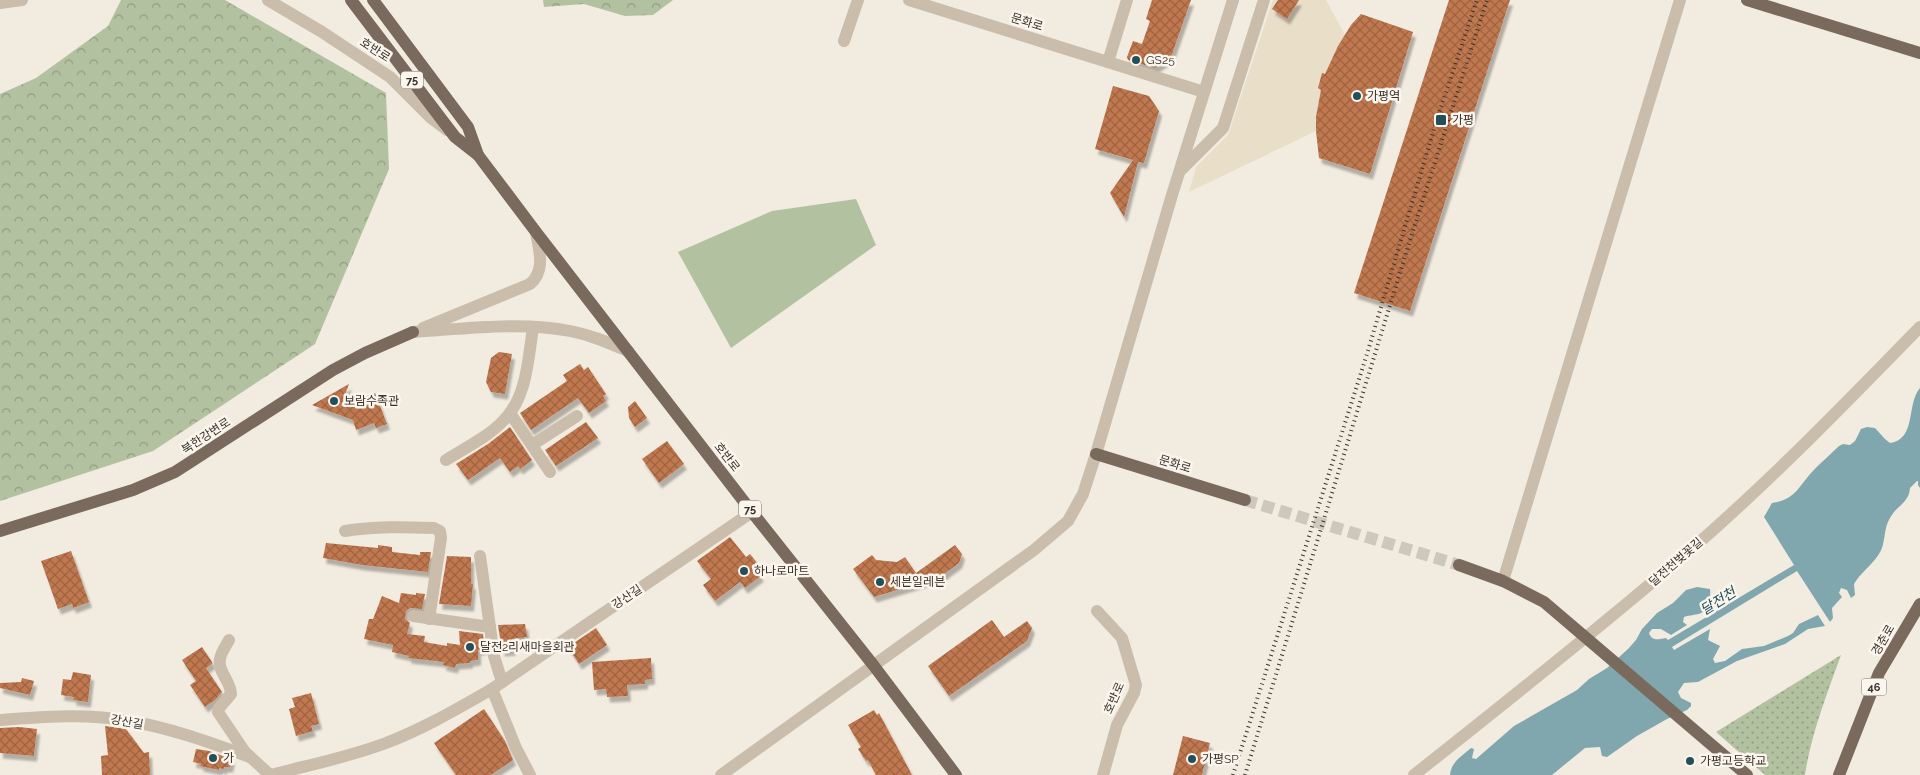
<svg xmlns="http://www.w3.org/2000/svg" width="1920" height="775" font-family="Raleway,'Noto Sans KR',sans-serif">
<style>
.grass{fill:#b2c1a0}
.forest{fill:url(#forest-crowns)}
.garden{fill:url(#garden-dots)}
.plaza{fill:#e9dec8}
.water{fill:#80a7ae}
.building{fill:url(#building-cross-hatch);filter:url(#shadow)}
.lines{fill:none;stroke-linecap:round;stroke-linejoin:round}
.major-tunnel{stroke:#cdc7bc;stroke-width:12;stroke-dasharray:12 6;stroke-linecap:butt}
.minor{stroke:#cabdac;stroke-width:12}
.major{stroke:#7a6a5d;stroke-width:12}
.rail{stroke:#39312b;stroke-width:4;stroke-dasharray:1 4;stroke-linecap:butt}
.poi-dot{fill:#224f59;stroke:#faf5ed;stroke-width:2}
.labels{text-anchor:middle;stroke-width:5;stroke-linejoin:round;paint-order:stroke}
.shield{fill:#faf5ed;stroke:#736c65;stroke-width:1}
.shield-label{font-size:11px;font-weight:bold;fill:#39312b}
.street-label{font-size:12px;fill:#39312b;stroke:#faf5ed}
.poi-label{font-size:12px;fill:#39312b;stroke:#faf5ed;text-anchor:start}
.water-label{font-size:14px;font-style:italic;fill:#224f59;stroke:#faf5ed}
</style>
<defs>
<pattern id="forest-crowns" width="20" height="18" patternUnits="userSpaceOnUse" patternTransform="scale(1.25)"><rect width="20" height="18" fill="#b2c1a0"/><path d="M2 6a3 3 0 1 1 6 0M12 15a3 3 0 1 1 6 0" fill="none" stroke="#929d83"/></pattern>
<pattern id="garden-dots" width="8" height="8" patternUnits="userSpaceOnUse" patternTransform="scale(1.25)"><rect width="8" height="8" fill="#b2c1a0"/><path d="M2 2h.1M6 6h.1" fill="none" stroke="#929d83" stroke-width="1.8" stroke-linecap="round"/></pattern>
<pattern id="building-cross-hatch" width="8" height="8" patternUnits="userSpaceOnUse" patternTransform="scale(1.25)"><rect width="8" height="8" fill="#c1784f"/><path d="M0 0l8 8M0 8l8-8" fill="none" stroke="#9e6342"/></pattern>
<filter id="shadow"><feDropShadow dx="3" dy="5.5" stdDeviation="1" flood-color="#0004"/></filter>
</defs>
<rect width="100%" height="100%" fill="#f2ece0"/>
<polygon class="grass" points="856,199 876,245 731,348 678,252 772,211"/>
<g class="forest">
<polygon points="121,0 225,0 386,93 389,169 315,344 153,451 0,501 0,94 36,78 108,26"/>
<polygon points="543,0 673,0 653,15 625,16 584,4 544,7"/>
</g>
<path class="garden" d="M1841,655C1827,694 1811,734 1805,775H1765L1716,732Z"/>
<polygon class="plaza" points="1273,0 1326,0 1345,35 1326,74 1319,102 1316,131 1189,192 1196,167 1228,135"/>
<path class="water" d="M1920,388V488L1918,485V481H1917L1910,488C1909,503 1898,504 1890,518C1883,529 1886,544 1879,554C1872,565 1861,572 1854,584L1855,595L1851,598L1847,590L1841,588L1839,593L1842,597L1832,608L1833,618L1830,622L1797,571L1672,647L1674,650L1710,629L1708,640L1720,646L1713,659L1715,663L1725,661L1742,649L1764,646L1788,636L1793,633L1799,624L1818,615L1825,626L1808,629L1785,644L1737,661L1698,682L1684,683L1678,692L1681,698L1691,703V706L1687,710L1667,719L1637,736L1607,757L1602,756L1600,747L1585,748L1552,775H1450C1451,762 1462,756 1471,748L1474,749L1472,758L1476,759L1514,726L1577,690L1589,679L1607,668L1628,649L1636,640L1642,629L1657,613L1673,603L1686,590L1697,587L1710,589C1711,596 1709,610 1701,613C1697,615 1690,615 1684,617L1683,622L1687,625L1671,635L1661,629H1652L1649,633C1652,642 1659,639 1666,638L1668,640L1794,565L1764,517L1772,503C1794,500 1798,488 1811,473C1820,463 1830,455 1839,446L1843,444L1850,445L1855,441L1861,429L1867,427L1875,428L1885,439L1890,443C1917,439 1906,404 1920,388Z"/>
<g class="building">
<polygon points="1152,0 1191,0 1171,57 1155,68 1128,60 1127,57 1133,41 1142,44 1150,21 1146,19"/>
<polygon points="1278,0 1299,0 1287,19 1272,9"/>
<polygon points="1449,0 1510,0 1410,311 1354,293"/>
<polygon points="1361,14 1413,32 1370,174 1319,158 1316,131 1316,117 1321,90 1318,88 1322,73 1325,74 1338,46 1351,25"/>
<polygon points="1113,86 1149,96 1159,111 1144,163 1138,162 1124,217 1110,193 1133,160 1095,149"/>
<polygon points="499,352 512,354 505,394 491,392 486,382 491,358"/>
<polygon points="580,364 584,370 588,367 606,394 603,396 606,401 589,413 578,398 531,430 520,413 567,381 563,375"/>
<polygon points="349,384 341,406 375,393 387,424 376,428 374,423 356,430 353,420 312,405"/>
<polygon points="635,401 647,418 635,427 629,418 628,407"/>
<polygon points="586,422 598,438 556,466 545,450"/>
<polygon points="510,427 532,460 520,469 518,466 510,472 500,458 468,480 456,464 488,444"/>
<polygon points="667,441 684,464 659,483 642,459"/>
<polygon points="730,537 746,557 750,554 758,564 754,567 761,576 745,588 740,582 715,601 703,585 711,579 697,561"/>
<polygon points="326,543 378,548 378,545 392,547 392,552 420,555 420,552 431,552 428,572 362,565 323,558"/>
<polygon points="955,545 962,554 959,563 940,577 874,597 853,569 872,555 876,560 897,562 905,557 916,573"/>
<polygon points="71,551 89,602 73,608 72,604 58,609 41,561"/>
<polygon points="447,556 471,557 471,584 473,584 471,606 439,604"/>
<polygon points="401,593 416,595 416,593 425,594 422,609 410,608 406,611 405,619 410,623 407,634 425,636 424,642 447,646 447,643 460,645 459,631 483,634 485,649 478,650 478,660 470,661 470,663 456,664 455,668 443,665 444,662 408,658 409,656 392,652 393,645 364,639 369,619 373,619 382,596 399,603"/>
<polygon points="992,620 1004,637 1027,621 1032,628 1027,641 949,696 928,666"/>
<polygon points="525,624 527,637 512,639 513,650 502,651 498,625"/>
<polygon points="596,628 607,645 579,664 568,647"/>
<polygon points="202,647 212,662 212,664 206,668 222,692 215,700 205,707 190,685 196,681 182,660"/>
<polygon points="651,658 652,679 645,680 645,684 627,685 628,696 607,697 606,689 594,690 592,662"/>
<polygon points="73,672 91,675 88,702 73,700 74,697 61,695 63,679 71,680"/>
<polygon points="22,678 34,681 30,695 0,688 0,683 21,682"/>
<polygon points="311,693 319,724 311,726 313,731 296,736 289,709 295,707 292,698"/>
<polygon points="484,709 505,741 513,760 491,775 456,775 434,743"/>
<polygon points="874,710 877,715 879,713 912,775 876,775 868,760 866,761 858,749 861,747 848,725"/>
<polygon points="105,726 126,729 144,753 149,752 150,775 102,775 101,756 108,755"/>
<polygon points="19,727 37,729 34,756 0,753 0,728"/>
<polygon points="1183,736 1210,743 1202,775 1173,775"/>
<polygon points="196,749 209,751 232,759 230,767 224,767 224,769 219,768 219,770 200,766 201,764 193,762"/>
</g>
<g class="lines">
<polyline class="major-tunnel" points="1245,500 1459,565"/>
<g class="minor">
<polyline points="268,0 322,32 390,77 431,118 447,130"/>
<polyline points="909,0 1204,92"/>
<polyline points="0,3 22,0"/>
<polyline points="844,41 858,0"/>
<polyline points="1108,62 1127,0"/>
<polyline points="1181,170 1223,128 1264,0"/>
<path d="M423,328L530,284C546,270 539,251 536,232"/>
<path d="M413,332C462,329 522,321 570,331C591,335 609,343 628,351"/>
<polyline points="510,413 550,472"/>
<polyline points="532,445 577,416"/>
<path d="M446,460C465,448 488,437 503,421C527,398 528,359 533,328"/>
<path d="M345,531C375,526 404,527 434,528L440,531L441,538L429,619"/>
<polyline points="480,556 494,656 502,682"/>
<polyline points="1503,581 1680,0"/>
<polyline points="1097,611 1122,638 1136,685 1134,693 1117,725 1103,775"/>
<polyline points="413,616 490,627"/>
<path d="M229,640C226,646 221,652 220,659C217,671 231,681 231,694L219,708L218,712L245,752L270,775"/>
<polyline points="492,689 516,748 530,775"/>
<path d="M0,720C43,717 86,713 129,721C171,728 211,743 250,757"/>
<path d="M271,775C309,765 349,757 386,743C423,729 457,709 492,689L752,512"/>
<polyline points="721,775 1034,550 1068,521 1083,494 1096,454 1172,195 1233,0"/>
<path d="M1414,775C1509,700 1603,625 1695,546C1774,477 1847,402 1920,327"/>
</g>
<g class="major">
<polyline points="351,0 455,137 478,155 536,232 752,512 874,666 956,775"/>
<polyline points="373,0 468,127 478,155"/>
<polyline points="1747,0 1920,53"/>
<polyline points="1096,454 1245,500"/>
<polyline points="0,531 133,490 175,472 333,370 365,353 413,332"/>
<polyline points="1459,565 1503,581 1544,602 1747,775"/>
<polyline points="1839,775 1879,673 1920,604"/>
</g>
<g class="rail">
<polyline points="1233,775 1367,354 1437,119 1477,0"/>
<polyline points="1245,775 1412,234 1487,0"/>
</g>
</g>
<g class="poi-dot">
<circle cx="1136" cy="60" r="5"/>
<circle cx="1357" cy="96" r="5"/>
<rect x="1435" y="114" width="12" height="12" rx="2.5"/>
<circle cx="334" cy="401" r="5"/>
<circle cx="744" cy="571" r="5"/>
<circle cx="880" cy="582" r="5"/>
<circle cx="470" cy="647" r="5"/>
<circle cx="213" cy="758" r="5"/>
<circle cx="1192" cy="759" r="5"/>
<circle cx="1690" cy="761" r="5"/>
</g>
<g class="labels">
<g class="shield">
<rect x="401" y="71.5" width="22" height="17" rx="4"/>
<rect x="739" y="500.5" width="22" height="17" rx="4"/>
<rect x="1861.5" y="678.5" width="25" height="17" rx="4"/>
</g>
<g class="shield-label">
<text x="412" y="84">75</text>
<text x="750" y="513">75</text>
<text x="1874" y="691">46</text>
</g>
<g class="street-label">
<text transform="translate(1027 22) rotate(17)" y="4">문화로</text>
<text transform="translate(375 50) rotate(33)" y="4">호반로</text>
<text transform="translate(206 436) rotate(-33)" y="4">북한강변로</text>
<text transform="translate(727 457) rotate(52)" y="4">호반로</text>
<text transform="translate(1175 464) rotate(17)" y="4">문화로</text>
<text transform="translate(1676 562) rotate(-41)" y="4">달전천벚꽃길</text>
<text transform="translate(627 597) rotate(-34)" y="4">강산길</text>
<text transform="translate(1883 640) rotate(-60)" y="4">경춘로</text>
<text transform="translate(1114 698) rotate(-66)" y="4">호반로</text>
<text transform="translate(127 722) rotate(10)" y="4">강산길</text>
</g>
<g class="poi-label">
<text x="1146" y="64">GS25</text>
<text x="1367" y="100">가평역</text>
<text x="1452" y="124">가평</text>
<text x="344" y="405">보람수족관</text>
<text x="754" y="575">하나로마트</text>
<text x="890" y="586">세븐일레븐</text>
<text x="480" y="651">달전2리새마을회관</text>
<text x="223" y="762">가</text>
<text x="1202" y="763">가평SP</text>
<text x="1700" y="765">가평고등학교</text>
</g>
<g class="water-label">
<text transform="translate(1718 601) rotate(-32)" y="5">달전천</text>
</g>
</g>
</svg>
